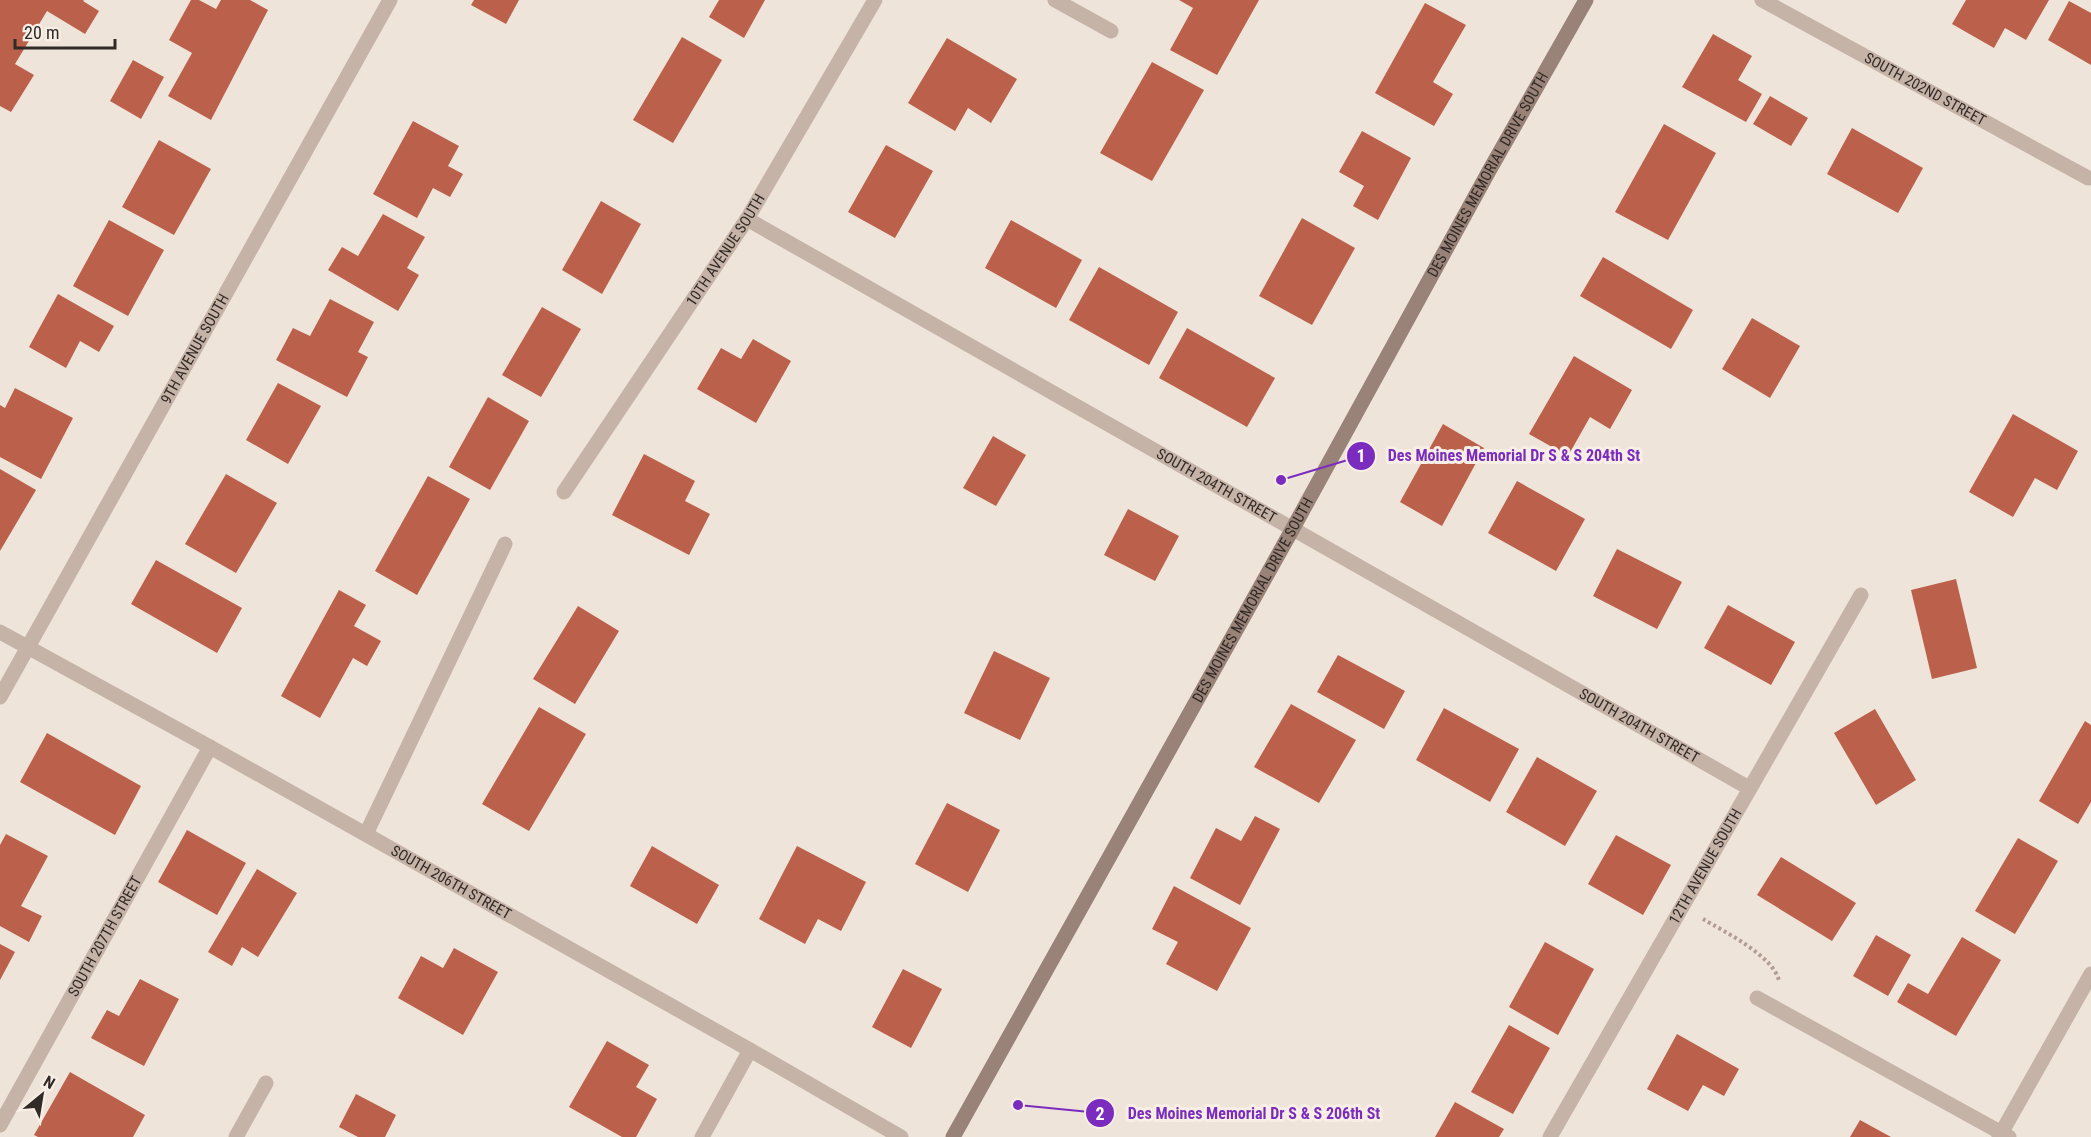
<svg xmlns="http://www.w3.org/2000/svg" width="2091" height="1137" font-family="'Roboto Condensed',sans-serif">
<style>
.building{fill:#bb614b}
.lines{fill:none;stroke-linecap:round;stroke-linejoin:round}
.path{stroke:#b19d91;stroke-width:4;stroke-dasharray:3 3;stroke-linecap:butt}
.service{stroke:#c5b3a7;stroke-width:15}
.minor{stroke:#c5b3a7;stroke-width:15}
.secondary{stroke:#998378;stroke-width:15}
.labels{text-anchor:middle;stroke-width:6;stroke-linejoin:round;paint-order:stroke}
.street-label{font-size:15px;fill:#322a27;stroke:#f7eee5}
.leader{fill:none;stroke:#7b2cbf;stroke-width:2}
.callout-dot{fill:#7b2cbf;stroke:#f7eee5;stroke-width:2}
.mark-label{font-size:18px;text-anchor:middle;font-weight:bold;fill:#fff}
.callout-label{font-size:16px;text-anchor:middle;font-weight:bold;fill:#7b2cbf;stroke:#f7eee5;stroke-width:6;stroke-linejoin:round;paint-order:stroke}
</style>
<rect width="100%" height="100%" fill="#efe4d9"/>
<g class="building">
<polygon points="0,0 84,0 83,1 99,11 85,34 47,11 15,64 34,75 11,112 0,106"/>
<polygon points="191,0 199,0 216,9 221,0 250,0 268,10 211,120 168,96 192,53 169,40"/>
<polygon points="474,0 519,0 506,24 471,5"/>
<polygon points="719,0 765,0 744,38 709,17"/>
<polygon points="1179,0 1259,0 1217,75 1170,50 1193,8"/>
<polygon points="1966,0 2049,0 2026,40 2005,28 1994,48 1952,24"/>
<polygon points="2069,1 2091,13 2091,65 2048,40"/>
<polygon points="1425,3 1466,25 1433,82 1453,94 1434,126 1375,93"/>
<polygon points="1713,34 1752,56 1738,80 1762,94 1746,122 1682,87"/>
<polygon points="682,37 722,60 673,143 633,120"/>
<polygon points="947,38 1017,79 991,123 968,108 955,131 908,103"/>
<polygon points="133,60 164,77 141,119 110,101"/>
<polygon points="1152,62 1204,90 1152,181 1100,153"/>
<polygon points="1770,96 1808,118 1791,146 1753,124"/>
<polygon points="413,121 459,146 448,166 463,174 450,197 433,188 417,218 373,194"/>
<polygon points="1664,124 1716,153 1668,240 1615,212"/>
<polygon points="1852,128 1923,168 1898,213 1827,174"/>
<polygon points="1362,131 1411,158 1378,220 1353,206 1364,186 1339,172"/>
<polygon points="159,140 211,169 174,235 122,207"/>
<polygon points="886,145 933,171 895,238 848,212"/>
<polygon points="601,201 641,224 602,294 562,270"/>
<polygon points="383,214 425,237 407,268 419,275 398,311 328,270 342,247 358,256"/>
<polygon points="1302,218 1355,248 1312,325 1259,296"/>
<polygon points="109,220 164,250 128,316 73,286"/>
<polygon points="1011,220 1082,260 1056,308 985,268"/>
<polygon points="1603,257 1693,310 1671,349 1580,296"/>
<polygon points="1099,267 1178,312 1149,365 1069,320"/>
<polygon points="58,294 114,326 99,352 80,341 66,368 29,347"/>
<polygon points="330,299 374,322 358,352 368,357 347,397 276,360 293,328 310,336"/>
<polygon points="542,307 581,329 541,397 502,375"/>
<polygon points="1752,318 1800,346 1770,398 1722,369"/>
<polygon points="1187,328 1275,378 1247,427 1159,378"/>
<polygon points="753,339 791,361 756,423 697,389 721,348 741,359"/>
<polygon points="1574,356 1632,390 1610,429 1590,417 1568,456 1529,434"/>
<polygon points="278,383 321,406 288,464 246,440"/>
<polygon points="15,388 73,418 41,479 0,457 0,405 5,408"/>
<polygon points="488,397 529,421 490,490 449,467"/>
<polygon points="2013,414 2078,451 2057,490 2035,478 2013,517 1969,492"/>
<polygon points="1443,424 1484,448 1442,526 1400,502"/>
<polygon points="993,436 1026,455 996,506 963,488"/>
<polygon points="644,454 695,481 685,501 710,514 689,555 612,515"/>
<polygon points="0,469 36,490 0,551"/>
<polygon points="226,474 277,503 236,573 185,544"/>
<polygon points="428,476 470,499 417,595 375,571"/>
<polygon points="1517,481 1585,519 1556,571 1488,533"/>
<polygon points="1128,509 1179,536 1155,581 1104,555"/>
<polygon points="1617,549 1682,582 1657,629 1593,596"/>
<polygon points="156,560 242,608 217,653 131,604"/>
<polygon points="1956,579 1977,668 1932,679 1911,590"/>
<polygon points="339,590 366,605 354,626 381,641 367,666 353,658 320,718 281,696"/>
<polygon points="1728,605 1795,642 1771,685 1704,648"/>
<polygon points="578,606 619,631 575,704 533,679"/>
<polygon points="994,651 1050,678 1020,740 964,713"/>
<polygon points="1338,655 1405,691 1384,729 1317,692"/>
<polygon points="1291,704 1356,740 1319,803 1254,767"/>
<polygon points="539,707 586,734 529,831 482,804"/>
<polygon points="1444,708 1519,749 1490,802 1416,760"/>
<polygon points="1875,709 1916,780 1876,805 1834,733"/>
<polygon points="2085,721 2091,725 2091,802 2078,824 2039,801"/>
<polygon points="47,733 141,786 115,835 20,782"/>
<polygon points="1537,757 1597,791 1565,846 1506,812"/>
<polygon points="947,803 1000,830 968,892 915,864"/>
<polygon points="1255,816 1280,829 1240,905 1190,878 1216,828 1241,841"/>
<polygon points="187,830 246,863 217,915 158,882"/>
<polygon points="6,834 48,856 21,906 42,916 29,942 0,926 0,845"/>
<polygon points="1616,835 1671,865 1643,915 1588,884"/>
<polygon points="2018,838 2058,861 2015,934 1975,911"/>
<polygon points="652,846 719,885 697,924 630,886"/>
<polygon points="797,846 866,882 841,931 818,919 805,944 759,919"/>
<polygon points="1781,857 1856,903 1832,941 1757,895"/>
<polygon points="257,869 297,893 258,957 242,947 232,966 208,952"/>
<polygon points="1174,886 1251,928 1217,991 1166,964 1178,942 1152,929"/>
<polygon points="1876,935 1911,955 1888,996 1853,976"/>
<polygon points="1962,937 2001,960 1956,1036 1897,1002 1908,983 1928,994"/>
<polygon points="1545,942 1594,969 1558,1035 1509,1007"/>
<polygon points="0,944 15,952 0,980"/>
<polygon points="454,948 498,972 463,1035 398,998 421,956 443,968"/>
<polygon points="903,969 942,989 911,1048 872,1027"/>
<polygon points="140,979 179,999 144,1066 91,1038 107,1010 119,1016"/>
<polygon points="1509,1025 1550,1048 1513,1114 1471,1092"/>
<polygon points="1677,1034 1739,1069 1724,1096 1703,1085 1688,1111 1647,1089"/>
<polygon points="607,1041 649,1065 636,1087 657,1099 636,1137 622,1137 569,1107"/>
<polygon points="70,1072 145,1115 133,1137 38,1137 34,1135"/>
<polygon points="356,1094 396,1115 385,1137 358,1137 339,1127"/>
<polygon points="1455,1102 1504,1129 1499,1137 1435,1137"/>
<polygon points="1860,1120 1891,1137 1850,1137"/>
</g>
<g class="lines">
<path class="path" d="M1703,919C1723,931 1774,956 1779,981"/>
<polyline class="service" points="366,834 505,544"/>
<g class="minor">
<polyline points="1055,0 1111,31"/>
<path id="s1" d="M1762,0L2088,178"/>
<path id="s2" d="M747,219L1749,788"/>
<path id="s3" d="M564,492L747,219L875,0"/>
<path id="s4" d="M0,632L210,747L750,1050L901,1137"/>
<path id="s5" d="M0,697L390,0"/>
<polyline points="1757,998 2009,1137"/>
<path id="s6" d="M0,1125L210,747"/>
<polyline points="236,1137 266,1083"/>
<polyline points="702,1137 750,1050"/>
<path id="s7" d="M1550,1137L1861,595"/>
<polyline points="1999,1137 2091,974"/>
</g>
<path class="secondary" id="s8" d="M953,1137L1292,530L1489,171L1586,0"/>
</g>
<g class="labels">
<g class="street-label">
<text dy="5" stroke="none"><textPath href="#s1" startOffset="186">SOUTH 202ND STREET</textPath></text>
<text dy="5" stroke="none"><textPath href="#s8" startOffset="1101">DES MOINES MEMORIAL DRIVE SOUTH</textPath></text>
<text dy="5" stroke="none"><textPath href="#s3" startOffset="291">10TH AVENUE SOUTH</textPath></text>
<text dy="5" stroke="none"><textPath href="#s5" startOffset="399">9TH AVENUE SOUTH</textPath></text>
<text dy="5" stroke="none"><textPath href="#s2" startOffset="540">SOUTH 204TH STREET</textPath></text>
<text dy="5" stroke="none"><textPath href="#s8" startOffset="615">DES MOINES MEMORIAL DRIVE SOUTH</textPath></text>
<text dy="5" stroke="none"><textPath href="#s2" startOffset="1026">SOUTH 204TH STREET</textPath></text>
<text dy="5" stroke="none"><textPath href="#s7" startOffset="312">12TH AVENUE SOUTH</textPath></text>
<text dy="5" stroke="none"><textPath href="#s4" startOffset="516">SOUTH 206TH STREET</textPath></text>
<text dy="5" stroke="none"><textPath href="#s6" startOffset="216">SOUTH 207TH STREET</textPath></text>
</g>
</g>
<path class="leader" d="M1281 480L1361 456M1018 1105L1100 1113"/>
<g class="callout-dot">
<circle cx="1281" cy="480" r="6"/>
<circle cx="1018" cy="1105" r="6"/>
<circle cx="1361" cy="456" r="15"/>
<circle cx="1100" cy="1113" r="15"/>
</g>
<g class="mark-label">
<text x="1361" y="462">1</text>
<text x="1100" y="1120">2</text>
</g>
<g class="callout-label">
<text x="1514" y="461">Des Moines Memorial Dr S &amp; S 204th St</text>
<text x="1254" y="1119">Des Moines Memorial Dr S &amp; S 206th St</text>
</g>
<g transform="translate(42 1095) rotate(30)" stroke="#f7eee5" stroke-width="4.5" paint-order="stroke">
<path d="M0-4.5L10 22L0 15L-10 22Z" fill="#322a27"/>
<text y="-9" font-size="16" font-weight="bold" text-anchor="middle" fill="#322a27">N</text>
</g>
<path d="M15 39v9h100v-9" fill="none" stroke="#322a27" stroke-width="3"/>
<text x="24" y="39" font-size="18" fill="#322a27" stroke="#f7eee5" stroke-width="4.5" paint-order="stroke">20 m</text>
</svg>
